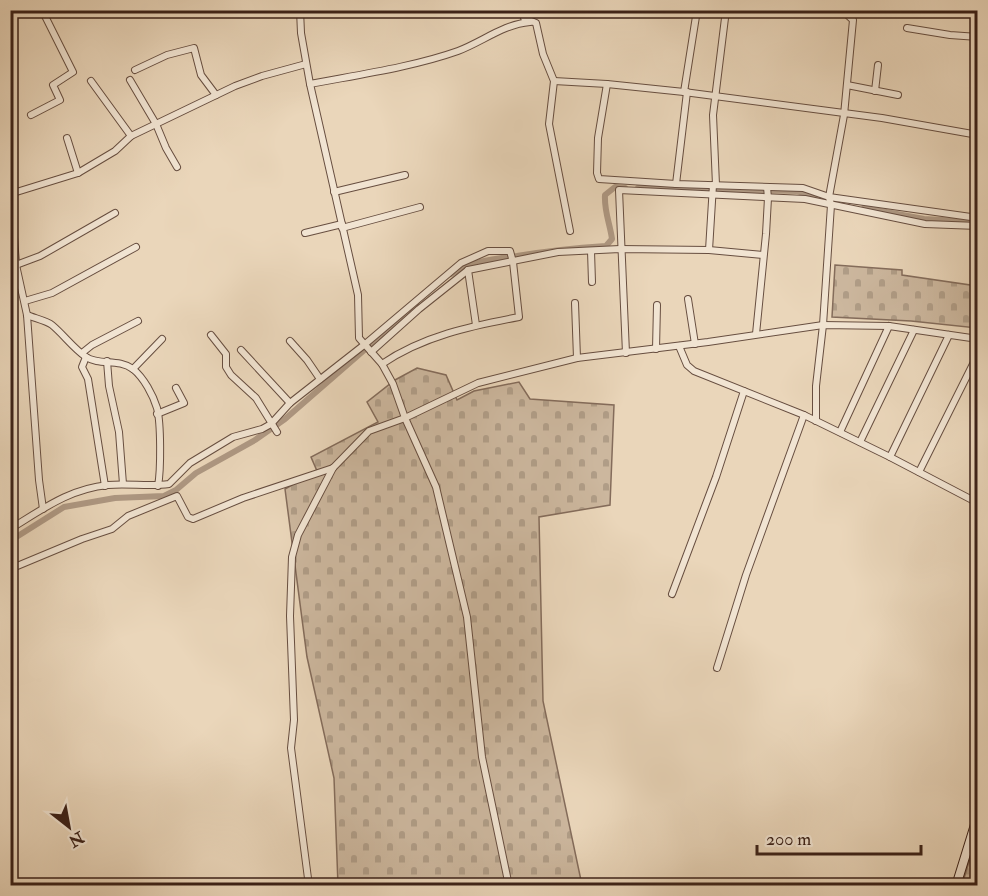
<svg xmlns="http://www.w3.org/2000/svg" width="988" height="896" font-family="'IM FELL Double Pica',serif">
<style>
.cemetery{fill:url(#cemetery-stones);stroke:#846c5b;stroke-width:1.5}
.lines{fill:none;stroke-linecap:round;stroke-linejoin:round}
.canal{stroke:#ae9883;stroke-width:6}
.street-casing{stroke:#674e40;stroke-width:8}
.secondary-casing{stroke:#3b2118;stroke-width:10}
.street{stroke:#f1e4d2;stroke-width:6}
.secondary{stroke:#f1e4d2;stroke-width:8}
</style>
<defs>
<pattern id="cemetery-stones" width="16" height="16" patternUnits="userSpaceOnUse" patternTransform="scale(1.5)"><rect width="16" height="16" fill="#ccb79e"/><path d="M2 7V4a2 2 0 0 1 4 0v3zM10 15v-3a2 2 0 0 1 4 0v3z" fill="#b09d87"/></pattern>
</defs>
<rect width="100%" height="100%" fill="#ead6ba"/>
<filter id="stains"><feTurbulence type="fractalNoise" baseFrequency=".00333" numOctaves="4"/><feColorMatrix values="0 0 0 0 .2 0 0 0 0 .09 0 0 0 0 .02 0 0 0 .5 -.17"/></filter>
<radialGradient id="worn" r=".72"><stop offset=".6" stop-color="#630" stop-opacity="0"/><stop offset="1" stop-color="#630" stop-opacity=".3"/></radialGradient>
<g class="cemetery">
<polygon points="835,265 902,270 902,275 977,286 977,328 911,321 832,317"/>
<polygon points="417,368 446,375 457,400 474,391 519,382 530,399 614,405 610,505 539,517 543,701 582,885 338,885 334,778 307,657 285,489 317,471 311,457 378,422 367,402 395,380"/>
<polygon points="977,835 977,885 962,885"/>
</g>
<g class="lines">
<g class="canal">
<polyline points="638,188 797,191 830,202"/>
<polyline points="864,208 924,219 978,222"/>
<path d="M451,274C471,261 494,259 517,256C547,251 576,248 606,246L612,239C610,224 604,211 605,195L615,187L625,188"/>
<polyline points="10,541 64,507 115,498 164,496 176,490 196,473 255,440 285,419 416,305"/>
</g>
<g class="street-casing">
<g id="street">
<polyline points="300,10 301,33 310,84 358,295 359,338 382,364 393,384 405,418 436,487 467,617 482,757 509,886"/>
<polyline points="523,10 524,18 536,23 543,54 554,81 549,124 570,231"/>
<polyline points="226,13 232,10"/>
<polyline points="907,28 950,35 978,37"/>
<polyline points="135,70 167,55 194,48 201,75 216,95"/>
<polyline points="130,80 156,124 166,148 177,167"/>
<polyline points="91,81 131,136"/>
<polyline points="554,81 607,84 684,92 882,118 978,135"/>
<path d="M310,84C357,75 413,67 458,51C482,42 504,24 530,22"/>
<polyline points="607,84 598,138 597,173 599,179 676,184 803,188 829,197 978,218"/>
<polyline points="847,85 898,95"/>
<polyline points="875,91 878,65"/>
<polyline points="684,92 697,10"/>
<polyline points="31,115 60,100 53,85 73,72 42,10"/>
<polyline points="67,138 78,173"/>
<polyline points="676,184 687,92"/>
<polyline points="716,185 713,115 726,10"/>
<polyline points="334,192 405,175"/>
<polyline points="10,194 78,173 115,151 131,136 235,86 262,76 306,64"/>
<polyline points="10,224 14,237 16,265 27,315 39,480 43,509"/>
<polyline points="342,228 420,207"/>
<polyline points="305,233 342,224"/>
<polyline points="709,250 713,185"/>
<polyline points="591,251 592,282"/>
<polyline points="16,265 40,256 115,213"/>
<polyline points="468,270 476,325"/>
<polyline points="688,299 695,344"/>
<polyline points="25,301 52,293 136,247"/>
<polyline points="575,303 577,358"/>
<path d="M27,315C34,318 47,321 52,325C64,335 73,348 86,357C100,366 118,358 133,369C144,378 153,395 157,408C161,423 161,470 158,486"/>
<polyline points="756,334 766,234 768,198 767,187"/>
<polyline points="211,335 226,354 226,367 231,375 256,398 277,432"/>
<polyline points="290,341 307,360 320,379"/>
<polyline points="679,346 687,365 694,371 804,415 890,457 978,503"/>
<polyline points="656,349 657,305"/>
<polyline points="241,350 290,403"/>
<polyline points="371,352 419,309 468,270 558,252 620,249 709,250 763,255"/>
<polyline points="82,353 92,345 138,321"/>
<polyline points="626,353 619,190 805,199 925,224 978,226"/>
<polyline points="86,357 82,367 88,379 105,486"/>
<polyline points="107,361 109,386 119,432 123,484"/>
<polyline points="133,369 162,339"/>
<polyline points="157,414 184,403 176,388"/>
<polyline points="816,421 816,386 823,325 831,205 829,197 844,115 853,20 842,10"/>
<polyline points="840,432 889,326"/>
<polyline points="860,442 914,330"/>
<polyline points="890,457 949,335"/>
<polyline points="919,472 978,354"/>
<path d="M10,529C43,509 69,489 108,485C129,483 149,487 169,484L190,463L233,437L262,429L271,424L290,403L364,345L461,263L488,251H510L513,262L519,317C471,326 423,336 382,364"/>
<polyline points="10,569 82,539 112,529 128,516 177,496 188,517 193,519 243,498 333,468 369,431 405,418 478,383 577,358 708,342 823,325 889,326 978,339"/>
<polyline points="672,594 716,477 744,391"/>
<polyline points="717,668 746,575 804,415"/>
<polyline points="309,886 291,748 294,720 290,616 292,557 298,535 333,468"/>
</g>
</g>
<g class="secondary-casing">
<polyline id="secondary" points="956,886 978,815"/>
</g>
<use href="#street" class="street"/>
<use href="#secondary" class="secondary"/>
</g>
<rect width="988" height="896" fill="none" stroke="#ead6ba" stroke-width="36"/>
<rect x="12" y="12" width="964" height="872" fill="none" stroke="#3b2118" stroke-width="3"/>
<rect x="18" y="18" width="952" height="860" fill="none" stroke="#3b2118" stroke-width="1.5"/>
<g transform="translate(69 827) rotate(149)" stroke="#f1e4d2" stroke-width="4.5" paint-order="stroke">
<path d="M0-4.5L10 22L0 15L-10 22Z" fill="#3b2118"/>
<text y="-9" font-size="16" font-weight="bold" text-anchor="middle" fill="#3b2118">N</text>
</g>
<path d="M757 845v9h164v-9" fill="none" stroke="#3b2118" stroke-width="3"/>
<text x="766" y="845" font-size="18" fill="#3b2118" stroke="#f1e4d2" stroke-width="4.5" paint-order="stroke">200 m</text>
<rect width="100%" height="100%" filter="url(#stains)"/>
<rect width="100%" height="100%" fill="url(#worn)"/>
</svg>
